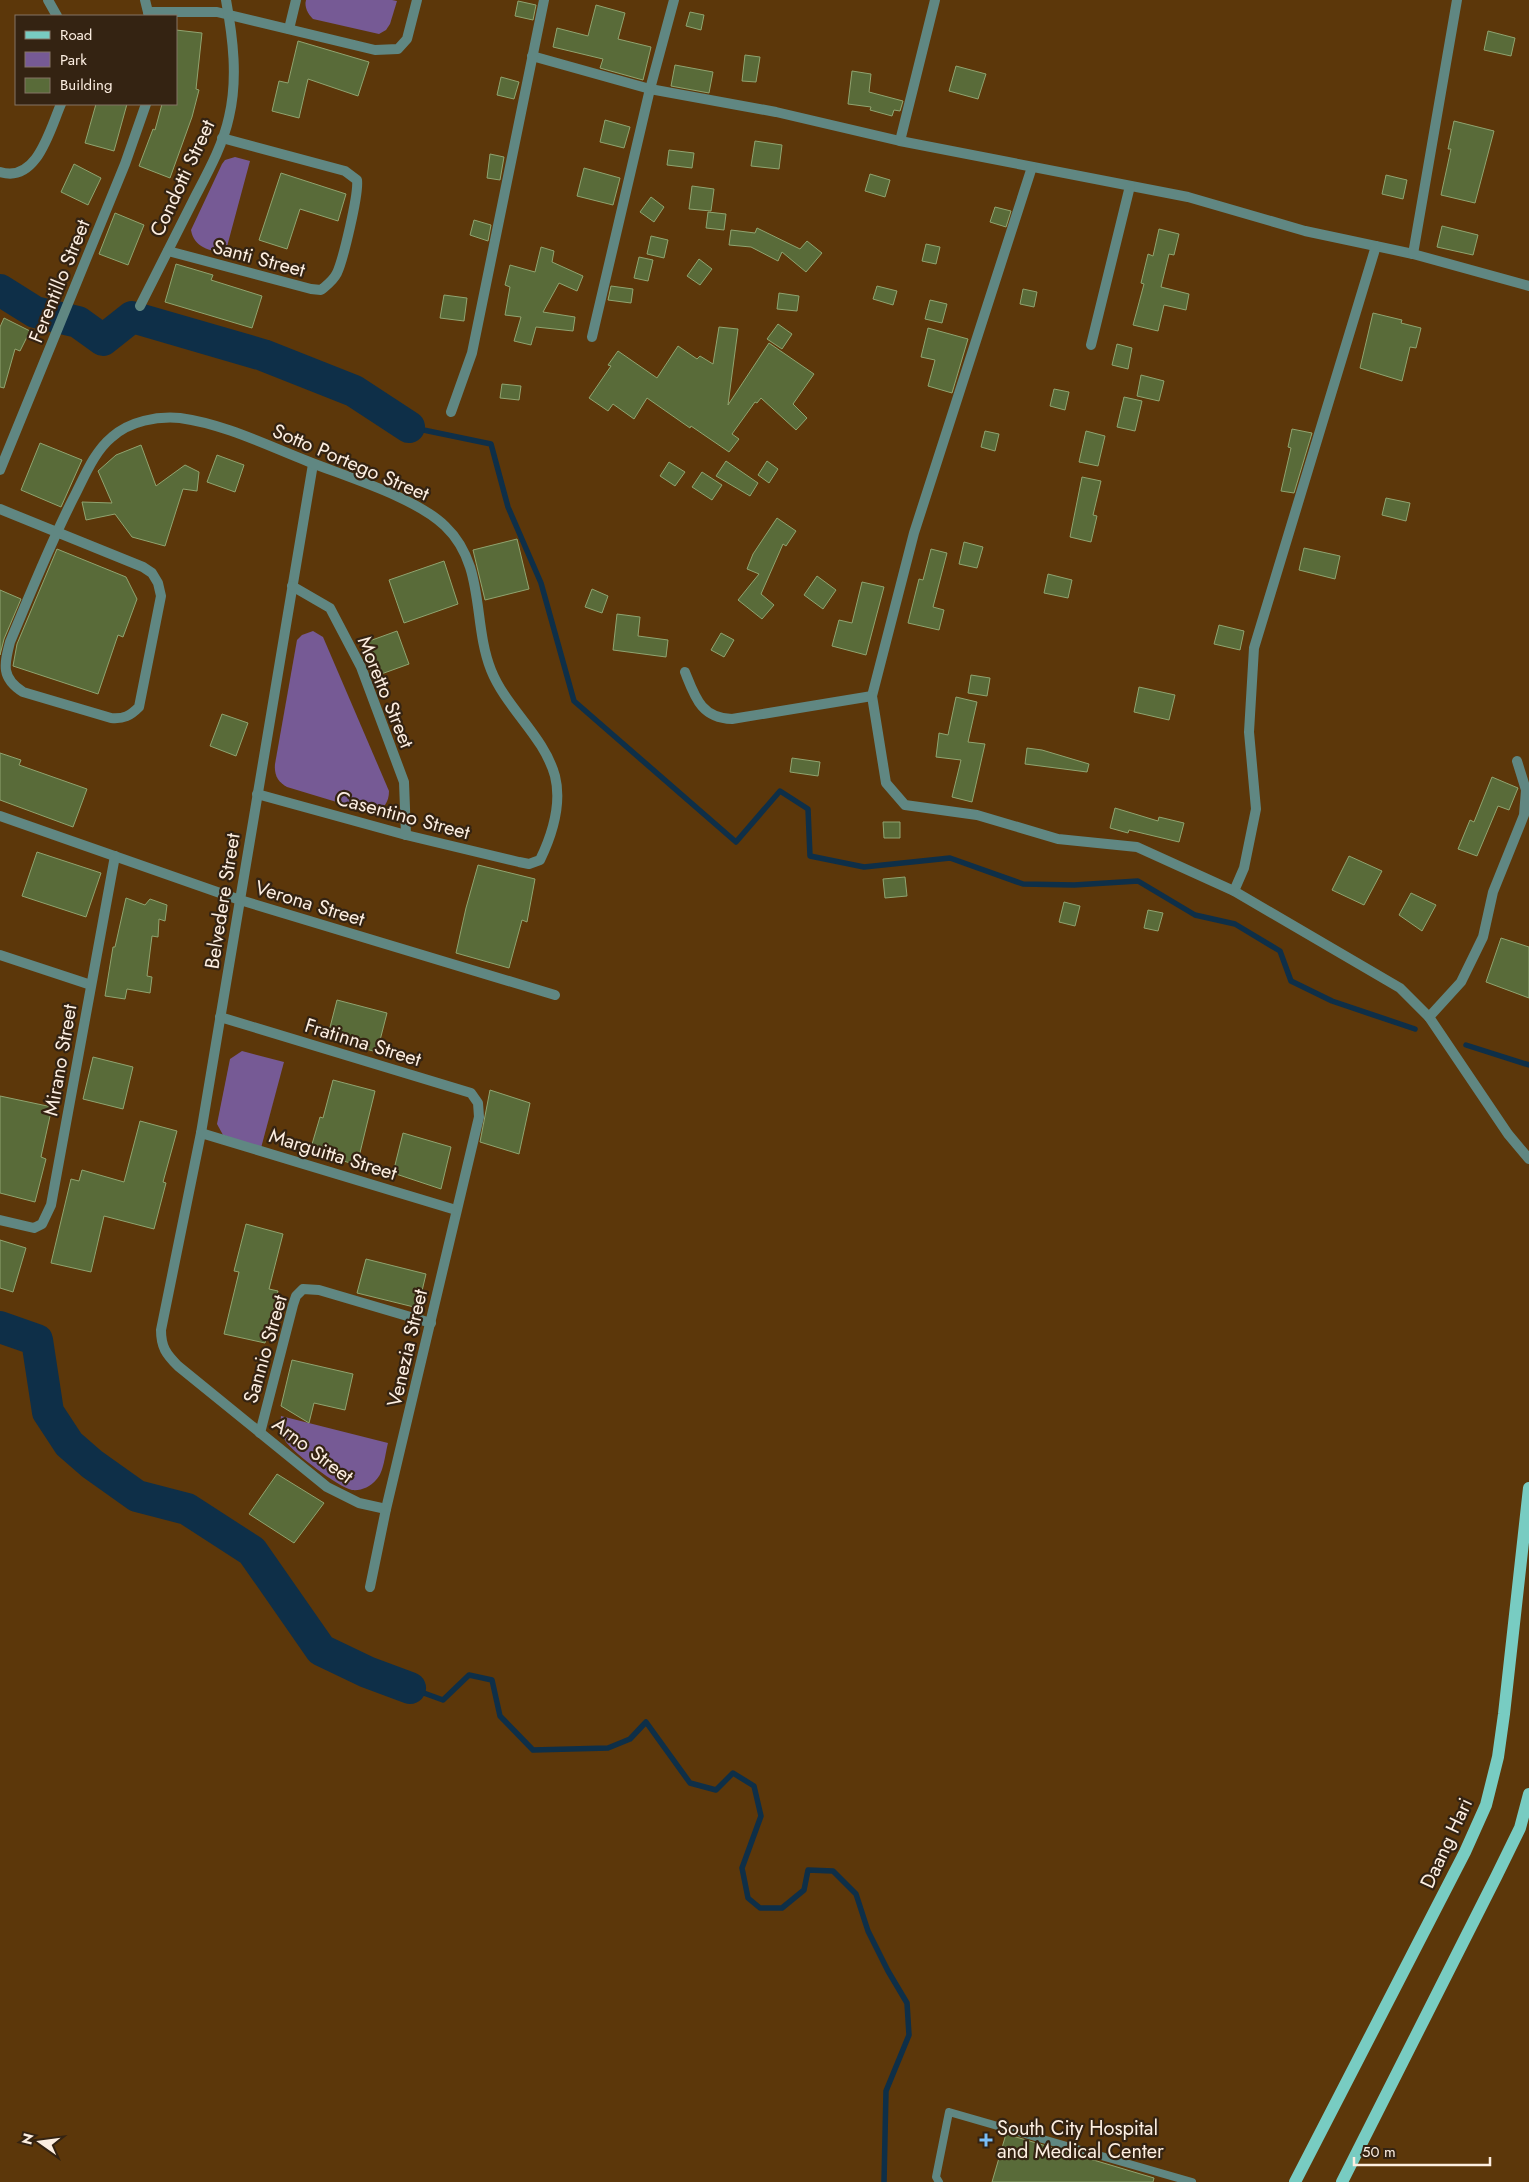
<svg xmlns="http://www.w3.org/2000/svg" width="1529" height="2182" font-family="Jost,sans-serif">
<style>
.green{fill:#765a95}
.lines{fill:none;stroke-linecap:round;stroke-linejoin:round}
.stream{stroke:#0e2f48;stroke-width:5.5}
.river{stroke:#0e2f48;stroke-width:32}
.building{fill:#596b39;stroke:#90a470}
.lane{stroke:#608782;stroke-width:8}
.street{stroke:#608782;stroke-width:10}
.primary{stroke:#78ccc2;stroke-width:12}
.poi-dot{fill:#7abef8;stroke:#342312;stroke-width:2}
.labels{text-anchor:middle;stroke-width:4.5;stroke-linejoin:round;paint-order:stroke}
.street-label{font-size:20px;fill:#fceee1;stroke:#342312}
.poi-label{font-size:20px;fill:#fceee1;stroke:#342312;text-anchor:start}
</style>
<rect width="100%" height="100%" fill="#5c370a"/>
<g class="green">
<path d="M306,0H392L397,1L390,24L386,30L379,34L313,19C308,14 304,7 306,0Z"/>
<path d="M235,157L250,161L225,254C210,250 194,248 191,230L222,164L225,160Z"/>
<path d="M313,631L323,637L389,791C389,802 384,809 373,813L287,787C278,782 274,775 275,764L297,640L302,635Z"/>
<polygon points="242,1051 284,1062 261,1148 223,1135 217,1124 230,1059"/>
<path d="M281,1416L388,1443C385,1454 384,1473 376,1480C370,1487 361,1491 352,1490C338,1487 294,1453 286,1442C281,1433 280,1425 281,1416Z"/>
</g>
<g class="lines">
<g class="stream">
<polyline points="409,427 491,444 508,507 541,583 574,701 736,842 780,791 808,809 810,856 864,867 950,858 1023,884 1074,885 1138,881 1195,915 1235,924 1280,951 1291,981 1332,1001 1415,1029"/>
<polyline points="1466,1045 1529,1065"/>
<polyline points="410,1688 443,1700 469,1675 492,1680 500,1716 533,1750 608,1748 630,1739 646,1722 690,1783 716,1790 733,1773 754,1786 761,1816 742,1868 748,1898 760,1908 782,1908 804,1890 808,1870 833,1871 856,1894 868,1931 888,1971 907,2003 909,2035 886,2091 884,2182"/>
</g>
<g class="river">
<polyline points="0,290 35,312 78,322 103,340 132,317 263,355 354,391 409,427"/>
<polyline points="0,1327 37,1340 48,1412 69,1444 92,1464 137,1496 187,1509 252,1551 321,1650 367,1672 410,1688"/>
</g>
</g>
<g class="building">
<polygon points="518,1 536,5 533,20 515,16"/>
<polygon points="596,5 625,13 618,39 651,47 643,80 600,68 603,59 553,47 557,28 588,36"/>
<polygon points="690,12 704,15 701,30 686,26"/>
<polygon points="176,30 202,33 196,89 199,90 192,117 170,178 139,166 153,129 155,130 162,104 176,104"/>
<polygon points="1488,31 1515,38 1511,56 1484,50"/>
<polygon points="298,41 369,62 358,96 308,79 299,118 272,111 279,81 288,83"/>
<polygon points="745,55 760,57 756,82 742,81"/>
<polygon points="675,65 713,72 709,93 671,86"/>
<polygon points="956,66 986,74 978,99 949,91"/>
<polygon points="852,71 871,74 869,92 903,101 900,111 894,110 892,116 870,110 871,107 848,104"/>
<polygon points="501,77 519,82 514,99 497,95"/>
<polygon points="96,104 127,104 114,151 85,143"/>
<polygon points="605,120 630,127 624,148 600,142"/>
<polygon points="1454,121 1494,131 1475,203 1441,195 1451,149 1448,149"/>
<polygon points="755,141 782,145 779,169 751,166"/>
<polygon points="669,150 694,153 692,168 667,165"/>
<polygon points="490,154 504,157 500,180 487,178"/>
<polygon points="74,164 101,178 88,205 61,192"/>
<polygon points="584,168 620,178 613,205 577,196"/>
<polygon points="281,173 346,194 338,221 300,209 287,249 259,240"/>
<polygon points="870,174 890,180 885,197 865,191"/>
<polygon points="1386,175 1407,180 1403,199 1382,194"/>
<polygon points="692,186 714,189 711,211 689,209"/>
<polygon points="651,197 664,207 654,222 640,212"/>
<polygon points="995,207 1011,211 1006,227 990,222"/>
<polygon points="708,212 726,214 724,230 706,228"/>
<polygon points="115,213 144,225 128,265 99,254"/>
<polygon points="474,220 491,225 488,241 470,235"/>
<polygon points="1442,226 1478,235 1473,255 1437,247"/>
<polygon points="757,228 800,249 807,241 822,253 806,272 782,252 778,261 751,247 729,245 731,230 755,233"/>
<polygon points="1159,229 1179,234 1174,255 1169,254 1161,287 1189,294 1186,310 1164,305 1158,331 1133,325 1144,284 1141,283 1148,254 1153,256"/>
<polygon points="651,236 668,240 664,258 647,254"/>
<polygon points="926,244 940,247 936,264 922,261"/>
<polygon points="541,247 554,251 552,262 583,276 577,291 559,283 543,312 575,317 573,331 536,327 531,345 514,341 521,317 505,315 510,287 505,285 510,265 535,272"/>
<polygon points="639,257 653,260 648,281 634,278"/>
<polygon points="699,259 712,269 700,285 687,276"/>
<polygon points="176,264 213,275 211,280 262,296 252,328 165,302"/>
<polygon points="611,286 633,289 631,303 608,300"/>
<polygon points="877,286 897,291 893,305 873,299"/>
<polygon points="1023,289 1037,292 1034,307 1020,304"/>
<polygon points="779,293 799,296 797,311 777,309"/>
<polygon points="444,295 467,298 464,321 440,318"/>
<polygon points="930,300 947,304 942,323 925,319"/>
<polygon points="1373,313 1402,320 1401,323 1421,328 1416,348 1410,347 1402,381 1360,368"/>
<polygon points="4,318 30,331 20,351 15,349 4,388 0,387 0,327"/>
<polygon points="778,324 792,334 782,349 767,339"/>
<polygon points="719,327 738,329 728,405 769,343 814,374 793,404 807,418 796,430 761,398 757,403 755,402 732,434 739,439 729,452 691,426 690,428 647,398 634,419 613,404 608,411 589,398 611,366 608,365 618,351 657,378 678,346 697,359 700,356 713,364"/>
<polygon points="928,328 968,339 952,393 928,386 935,360 921,357"/>
<polygon points="1117,344 1132,348 1128,369 1112,365"/>
<polygon points="1141,375 1164,381 1159,401 1137,396"/>
<polygon points="502,384 521,386 519,400 500,398"/>
<polygon points="1054,389 1069,392 1065,410 1050,406"/>
<polygon points="1124,397 1142,401 1135,431 1117,427"/>
<polygon points="1292,429 1312,433 1294,493 1281,491 1291,448 1288,447"/>
<polygon points="985,431 999,434 995,451 981,447"/>
<polygon points="1086,431 1105,436 1098,466 1079,462"/>
<polygon points="40,443 82,460 61,507 21,490"/>
<polygon points="141,445 156,486 185,465 199,472 197,491 183,489 165,546 132,537 115,514 86,520 82,502 112,503 98,471 116,455"/>
<polygon points="217,455 244,465 235,492 207,482"/>
<polygon points="726,461 758,483 750,496 716,476"/>
<polygon points="767,461 778,469 769,483 758,475"/>
<polygon points="669,462 685,472 675,486 660,476"/>
<polygon points="702,472 722,485 712,500 692,487"/>
<polygon points="1082,477 1101,481 1093,515 1097,516 1091,542 1070,537"/>
<polygon points="1386,498 1410,503 1406,521 1382,515"/>
<polygon points="777,518 796,531 786,546 783,544 761,594 774,605 762,619 738,600 759,574 747,569 753,554"/>
<polygon points="517,539 529,589 485,600 473,550"/>
<polygon points="964,542 983,547 977,568 959,564"/>
<polygon points="1304,548 1340,556 1335,579 1299,570"/>
<polygon points="57,549 126,577 137,599 123,637 118,635 98,694 13,666 17,644"/>
<polygon points="931,549 947,553 933,607 944,610 939,630 908,623 919,579 923,580"/>
<polygon points="444,561 458,604 404,623 389,580"/>
<polygon points="1048,574 1072,580 1068,598 1044,593"/>
<polygon points="817,576 836,590 823,609 804,595"/>
<polygon points="862,582 884,587 866,655 832,646 839,620 852,623"/>
<polygon points="592,589 608,596 602,613 585,607"/>
<polygon points="0,590 21,599 4,639 0,655"/>
<polygon points="617,614 640,617 638,636 668,640 666,657 613,650"/>
<polygon points="1219,625 1244,631 1240,650 1214,644"/>
<polygon points="397,631 409,664 373,677 361,644"/>
<polygon points="721,633 734,640 724,657 711,650"/>
<polygon points="971,675 990,678 987,696 968,693"/>
<polygon points="1139,687 1175,695 1169,720 1134,712"/>
<polygon points="956,697 977,702 968,742 985,744 972,802 952,797 961,760 936,757 939,733 948,735"/>
<polygon points="222,714 248,723 236,756 210,746"/>
<polygon points="1027,748 1042,750 1089,764 1087,772 1025,764"/>
<polygon points="0,753 21,760 19,765 87,789 73,827 0,800"/>
<polygon points="792,758 820,762 818,776 790,772"/>
<polygon points="1492,777 1518,788 1509,810 1498,806 1477,856 1458,849 1470,820 1474,822"/>
<polygon points="1115,808 1158,821 1159,817 1184,823 1179,842 1129,830 1128,833 1110,828"/>
<polygon points="883,822 900,822 900,838 884,838"/>
<polygon points="37,852 101,873 86,917 22,896"/>
<polygon points="1349,856 1382,871 1364,905 1332,890"/>
<polygon points="478,865 535,879 527,922 522,920 509,968 456,953 466,908"/>
<polygon points="905,877 907,896 885,898 883,879"/>
<polygon points="1411,893 1436,905 1422,931 1399,915"/>
<polygon points="126,898 145,905 150,899 167,905 165,921 159,919 158,937 152,936 147,976 152,977 150,993 127,989 125,999 105,996 113,947 115,947"/>
<polygon points="1064,902 1080,906 1075,926 1059,922"/>
<polygon points="1148,910 1163,913 1158,931 1144,928"/>
<polygon points="1501,938 1529,947 1529,998 1486,982"/>
<polygon points="337,1000 387,1013 377,1052 327,1039"/>
<polygon points="93,1057 133,1067 123,1109 83,1099"/>
<polygon points="333,1080 375,1091 357,1165 310,1151 320,1117 323,1118"/>
<polygon points="490,1090 530,1103 519,1154 480,1142"/>
<polygon points="0,1096 52,1107 41,1157 46,1159 35,1202 0,1193"/>
<polygon points="140,1121 177,1131 163,1182 166,1183 154,1229 104,1216 91,1272 51,1263 71,1179 79,1181 82,1170 124,1182"/>
<polygon points="403,1133 451,1147 441,1189 393,1173"/>
<polygon points="246,1224 283,1234 269,1289 278,1291 265,1343 224,1334 239,1272 234,1271"/>
<polygon points="0,1240 26,1248 13,1292 0,1288"/>
<polygon points="366,1259 426,1274 418,1308 357,1293"/>
<polygon points="292,1360 353,1374 345,1410 314,1403 309,1423 281,1406"/>
<polygon points="277,1474 324,1503 294,1543 249,1514"/>
<polygon points="1006,2134 1154,2178 1153,2182 992,2182"/>
</g>
<g class="lines">
<polyline class="lane" points="939,2182 936,2177 949,2112 1192,2182"/>
<g class="street">
<polyline points="48,0 57,16"/>
<polyline points="145,0 149,16"/>
<polyline points="148,12 217,12 375,50 398,49 407,39 417,0"/>
<polyline points="289,29 296,0"/>
<polyline points="532,56 650,89 776,112 900,141 1188,197 1305,231 1413,254 1529,286"/>
<polyline points="900,141 935,0"/>
<polyline points="1032,167 914,533 872,696 886,783 905,805 977,815 1058,839 1137,847 1234,891 1400,988 1429,1017 1508,1134 1529,1159"/>
<path d="M0,172C37,184 50,129 61,104"/>
<path d="M168,251L311,289L321,290C327,285 333,281 337,273C343,260 359,194 357,180L345,171L222,138"/>
<polyline points="1413,254 1457,0"/>
<path d="M140,306C158,270 177,233 195,197C208,172 223,145 229,117C238,79 233,38 226,0"/>
<polyline points="592,337 650,89 674,0"/>
<polyline points="1091,345 1130,186"/>
<polyline points="451,412 472,353 544,0"/>
<path d="M313,464L201,1133L161,1330C161,1347 166,1354 178,1366L327,1487L359,1503L386,1509"/>
<polyline points="0,470 125,164 146,104"/>
<path d="M0,509L143,567L152,573L158,583L161,596L139,707C130,716 124,719 111,718L23,692C1,678 4,665 10,642C31,592 51,541 76,493C86,473 95,451 112,437C130,421 157,416 180,418C224,424 266,445 307,461C347,477 415,497 445,526C486,565 472,622 491,670C506,708 544,736 555,776C562,804 552,835 540,860L529,864L519,862L406,835L257,794"/>
<polyline points="292,586 330,608 361,667 404,782 406,835"/>
<path d="M685,672C695,697 701,718 732,719L872,696"/>
<polyline points="0,816 240,900 555,995"/>
<polyline points="1234,891 1244,868 1256,809 1249,732 1254,648 1376,246"/>
<polyline points="0,955 91,985"/>
<polyline points="220,1017 471,1093 478,1103 479,1117 386,1509 370,1587"/>
<polyline points="1429,1017 1461,982 1483,937 1493,892 1524,815 1526,790 1517,761"/>
<polyline points="201,1133 456,1210"/>
<polyline points="0,1220 34,1228 42,1224 51,1205 115,856"/>
<polyline points="260,1433 293,1305 296,1296 303,1289 319,1290 431,1323"/>
</g>
<g class="primary">
<polyline points="1295,2182 1465,1852 1486,1805 1498,1757 1504,1714 1529,1488"/>
<polyline points="1342,2182 1496,1877 1520,1828 1529,1794"/>
</g>
</g>
<path class="poi-dot" d="M983.5 2132.5h5v5h5v5h-5v5h-5v-5h-5v-5h5z"/>
<g class="labels">
<g class="street-label">
<text transform="translate(182 178) rotate(-65)" y="7">Condotti Street</text>
<text transform="translate(259 258) rotate(15)" y="7">Santi Street</text>
<text transform="translate(59 281) rotate(-68)" y="7">Ferentillo Street</text>
<text transform="translate(351 462) rotate(23)" y="7">Sotto Portego Street</text>
<text transform="translate(386 692) rotate(68)" y="7">Moretto Street</text>
<text transform="translate(403 815) rotate(15)" y="7">Casentino Street</text>
<text transform="translate(222 901) rotate(-81)" y="7">Belvedere Street</text>
<text transform="translate(310 903) rotate(17)" y="7">Verona Street</text>
<text transform="translate(363 1042) rotate(17)" y="7">Fratinna Street</text>
<text transform="translate(60 1060) rotate(-80)" y="7">Mirano Street</text>
<text transform="translate(333 1154) rotate(17)" y="7">Marguitta Street</text>
<text transform="translate(407 1348) rotate(-77)" y="7">Venezia Street</text>
<text transform="translate(265 1349) rotate(-74)" y="7">Sannio Street</text>
<text transform="translate(313 1450) rotate(37)" y="7">Arno Street</text>
<text transform="translate(1446 1843) rotate(-65)" y="7">Daang Hari</text>
</g>
<g class="poi-label">
<text x="997" y="2135">South City Hospital<tspan x="997" dy="23">and Medical Center</tspan></text>
</g>
</g>
<rect x="15" y="15" width="162" height="90" fill="#342312" stroke="#847465"/>
<rect x="25" y="31" width="25" height="8" fill="#78ccc2" stroke="#847465"/>
<text x="60" y="40" font-size="15" fill="#fceee1">Road</text>
<rect x="25" y="52" width="25" height="15" fill="#765a95" stroke="#847465"/>
<text x="60" y="65" font-size="15" fill="#fceee1">Park</text>
<rect x="25" y="78" width="25" height="15" fill="#596b39" stroke="#847465"/>
<text x="60" y="90" font-size="15" fill="#fceee1">Building</text>
<g transform="translate(40 2142) rotate(284)" stroke="#342312" stroke-width="4" paint-order="stroke">
<path d="M0-4L9 19L0 12L-9 19Z" fill="#fceee1"/>
<text y="-8" font-size="14" font-weight="bold" text-anchor="middle" fill="#fceee1">N</text>
</g>
<path d="M1354 2157v8h136v-8" fill="none" stroke="#fceee1" stroke-width="2.5"/>
<text x="1362" y="2157" font-size="15" fill="#fceee1" stroke="#342312" stroke-width="4" paint-order="stroke">50 m</text>
</svg>
